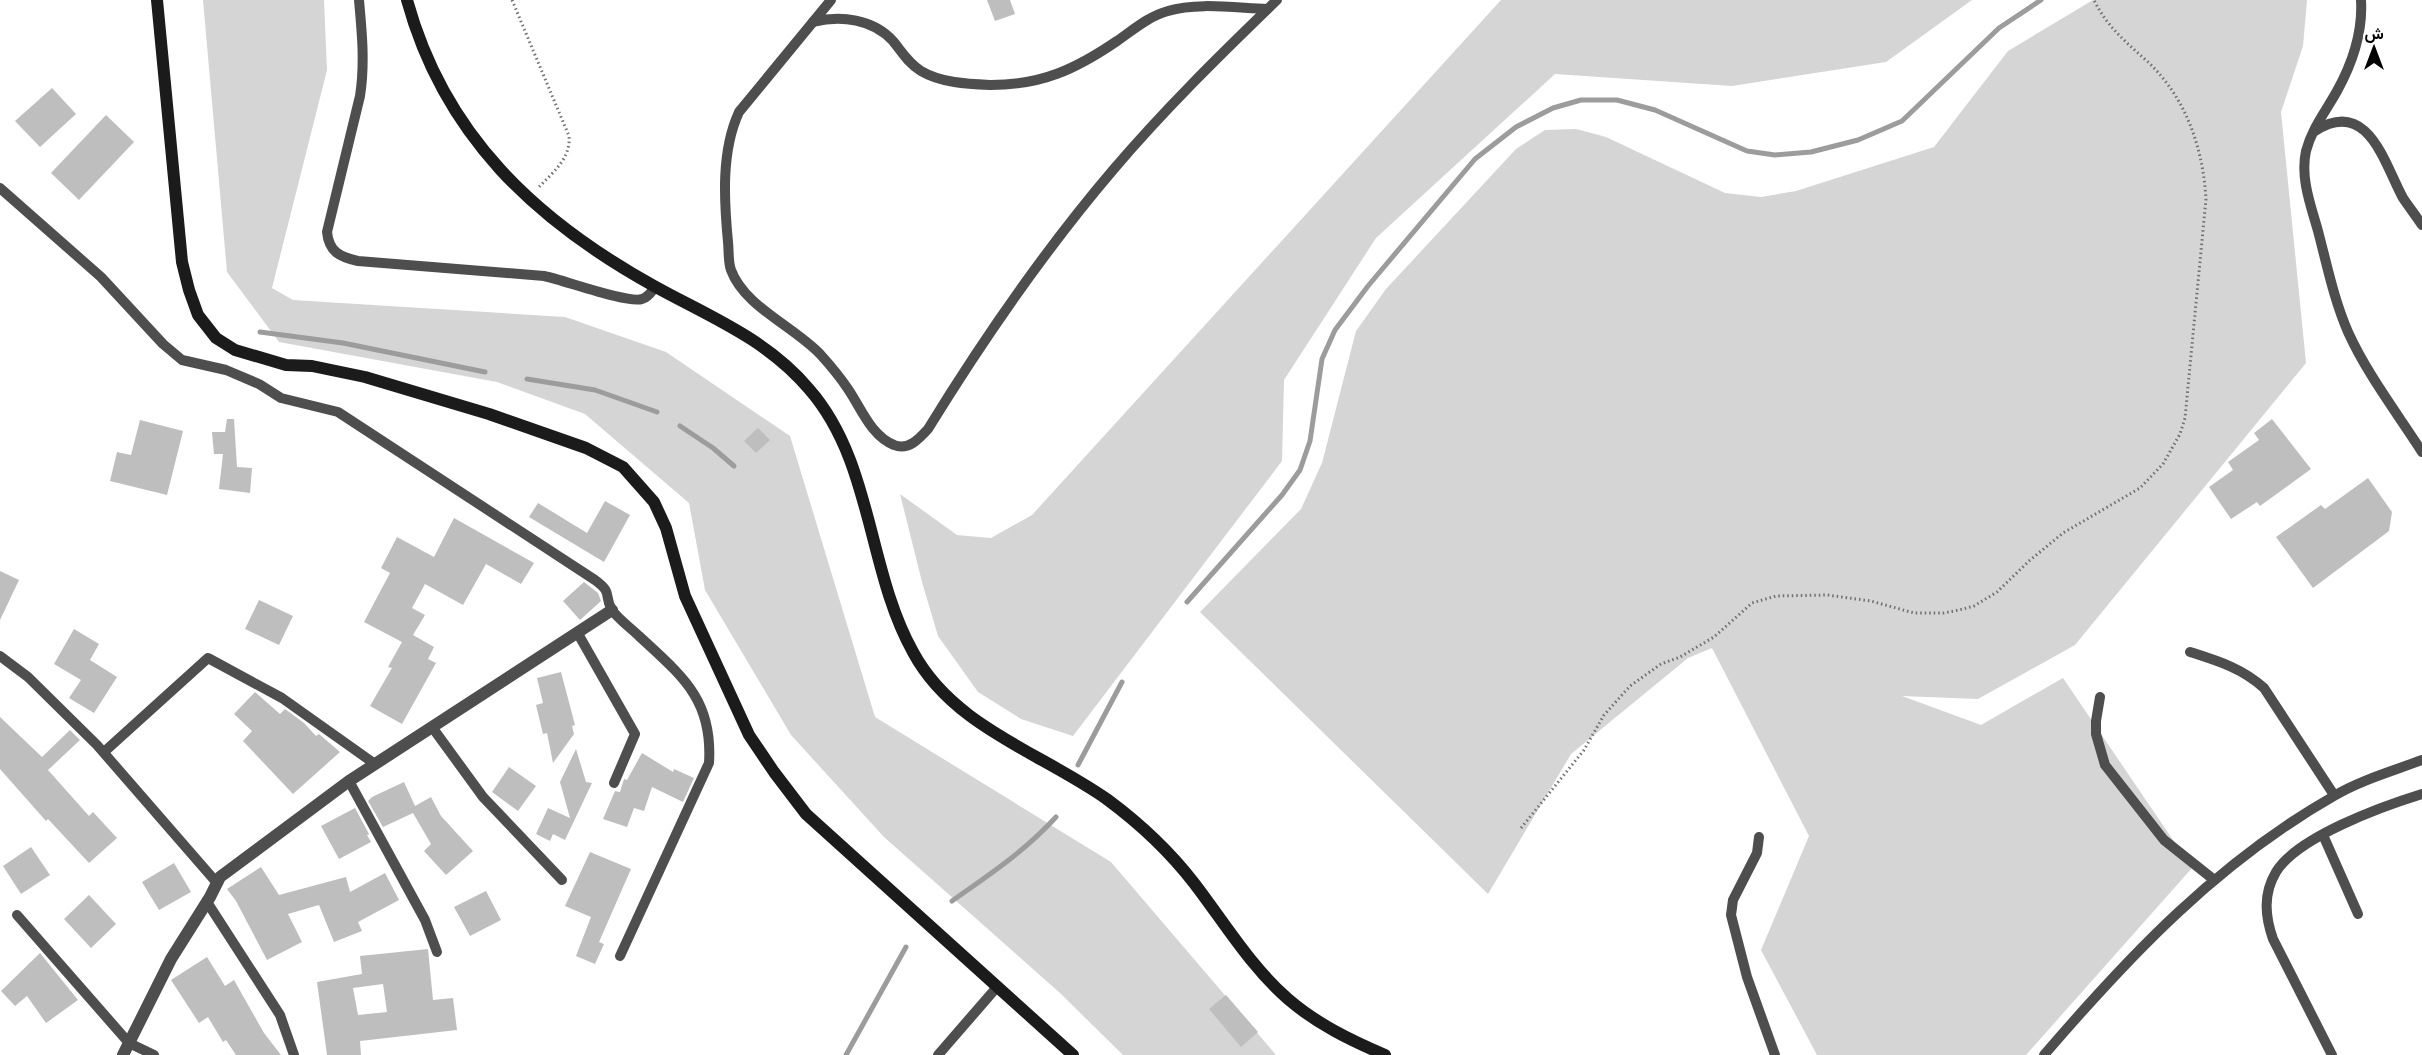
<svg xmlns="http://www.w3.org/2000/svg" width="2422" height="1055" font-family="'Golos Text',Vazirmatn,sans-serif">
<style>
.green{fill:#d5d5d5}
.lines{fill:none;stroke-linecap:round;stroke-linejoin:round}
.stream{stroke:#9c9c9c;stroke-width:5}
.building{fill:#bebebe;fill-rule:evenodd}
.path{stroke:#707070;stroke-width:3;stroke-dasharray:1.5 3;stroke-linecap:butt}
.lane{stroke:#4e4e4e;stroke-width:10}
.street{stroke:#4e4e4e;stroke-width:12}
.secondary{stroke:#1b1b1b;stroke-width:12}
</style>
<rect width="100%" height="100%" fill="#fff"/>
<g class="green">
<polygon points="203,0 324,0 327,70 272,288 293,300 565,317 666,352 790,436 875,717 1111,862 1276,1055 1123,1055 1060,993 884,837 791,735 705,590 689,503 585,414 497,382 279,342 227,272"/>
<polygon points="1501,0 1972,0 1886,62 1732,86 1555,74 1376,238 1284,380 1282,461 1073,736 1021,719 978,692 938,636 922,582 900,494 957,535 991,538 1032,515"/>
<polygon points="2093,0 2307,0 2303,46 2281,112 2306,363 2075,645 1978,699 1902,696 1981,725 2063,678 2192,868 2026,1055 1817,1055 1761,950 1809,836 1712,648 1688,658 1571,754 1488,894 1200,612 1301,509 1322,463 1356,331 1386,289 1516,149 1545,130 1576,129 1606,137 1725,193 1761,197 1796,191 1934,147 2008,51"/>
</g>
<g class="lines">
<g class="stream">
<polyline points="260,332 343,343 485,372"/>
<polyline points="527,379 595,390 657,412"/>
<polyline points="680,426 713,448 734,466"/>
<polyline points="1187,602 1282,495 1300,470 1310,441 1322,359 1335,330 1368,286 1475,159 1516,127 1553,108 1581,100 1617,100 1655,110 1747,151 1775,155 1811,152 1858,140 1902,121 1999,28 2041,0"/>
<polyline points="1078,765 1122,682"/>
<path d="M952,901C990,874 1024,852 1056,817"/>
<polyline points="846,1055 906,947"/>
</g>
</g>
<g class="building">
<polygon points="987,0 1010,0 1015,14 995,21"/>
<polygon points="52,88 76,114 40,147 15,121"/>
<polygon points="106,115 134,142 79,200 51,173"/>
<polygon points="227,419 234,419 237,467 252,468 250,493 219,489 223,454 214,454 212,432 225,432"/>
<polygon points="2272,419 2311,469 2260,506 2257,502 2231,519 2209,487 2233,470 2228,462 2259,440 2254,433"/>
<polygon points="140,420 183,431 167,495 110,481 117,452 131,455"/>
<polygon points="758,428 770,440 756,453 744,441"/>
<polygon points="2368,478 2392,512 2389,531 2313,588 2276,537 2321,505 2325,509"/>
<polygon points="605,501 630,515 604,562 529,517 538,503 587,533"/>
<polygon points="454,518 534,563 521,584 486,564 463,605 425,584 412,608 425,615 413,635 434,647 428,659 436,663 402,724 370,706 392,668 388,667 402,642 364,622 390,573 381,568 397,537 434,557"/>
<polygon points="0,571 19,580 0,620"/>
<polygon points="584,582 598,593 601,601 580,620 563,601"/>
<polygon points="259,600 293,616 279,645 245,629"/>
<polygon points="74,629 99,644 90,660 117,677 94,713 69,698 81,680 54,664"/>
<polygon points="561,672 575,725 572,726 574,734 553,763 547,733 543,734 536,705 543,703 537,678"/>
<polygon points="255,692 280,714 285,709 304,723 316,736 319,734 340,752 293,794 243,741 252,731 234,714"/>
<polygon points="0,717 42,757 70,730 80,740 48,770 89,816 93,812 117,838 89,863 48,819 46,821 0,769"/>
<polygon points="576,749 586,782 592,783 565,840 553,834 550,841 536,834 548,808 570,818 560,782"/>
<polygon points="642,753 673,772 674,769 694,778 683,802 652,787 644,811 634,808 627,827 603,819 615,791 620,792 624,779 627,780"/>
<polygon points="509,767 536,786 518,811 492,792"/>
<polygon points="404,782 415,806 431,797 441,816 473,851 446,875 424,851 431,844 413,813 383,827 368,801 372,797"/>
<polygon points="355,808 369,834 367,835 371,842 339,859 321,826"/>
<polygon points="31,847 50,875 21,894 3,866"/>
<polygon points="590,852 631,869 599,942 604,944 595,964 576,956 591,917 565,906"/>
<polygon points="174,863 191,892 159,910 142,882"/>
<polygon points="261,867 279,895 346,877 350,892 385,873 399,900 358,922 362,931 334,942 319,905 288,914 302,942 267,960 236,901 227,889"/>
<polygon points="486,891 501,920 470,936 454,907"/>
<polygon points="89,895 116,924 91,948 64,919"/>
<path d="M428,949L433,1000L453,998L457,1030L360,1041L361,1055H327L317,982L362,974L360,956ZM383,984L387,1012L358,1015L353,988Z"/>
<polygon points="40,953 78,1000 46,1023 27,996 15,1006 1,991"/>
<polygon points="207,957 225,986 234,980 264,1033 281,1055 236,1055 226,1040 223,1042 208,1017 199,1023 171,980"/>
<polygon points="1226,995 1258,1032 1241,1047 1209,1009"/>
</g>
<g class="lines">
<g class="path">
<path d="M512,0L569,136C571,159 552,173 538,188"/>
<path d="M1521,828L1584,750L1604,715L1630,686L1661,664L1680,657L1714,637L1752,603L1776,596L1827,595L1871,601L1914,613H1944L1959,610L1974,606L1997,592L2029,561L2063,533L2140,488L2163,464L2180,434L2185,418L2206,199C2203,148 2186,98 2148,62C2127,43 2107,27 2094,0"/>
</g>
<g class="lane">
<path d="M359,0C362,33 365,64 360,96L327,232C329,252 340,257 358,261L544,276C564,280 628,304 642,299C649,297 651,292 655,287"/>
<path d="M831,0L739,112C721,151 724,200 728,242C729,251 728,262 731,270C744,306 793,326 820,354C830,365 840,377 848,389C861,408 871,436 894,445C908,451 919,439 928,429C984,338 1044,251 1113,170C1164,110 1220,55 1277,0"/>
<path d="M2361,0C2363,33 2353,62 2337,91C2326,111 2312,128 2306,151C2300,178 2311,206 2318,231C2327,265 2334,300 2348,332C2367,374 2397,413 2422,452"/>
<path d="M813,22C841,15 873,19 893,41C902,52 908,63 921,71C941,83 968,84 991,85C1042,85 1076,69 1117,41C1133,30 1149,16 1168,11C1196,2 1237,8 1267,9"/>
<path d="M2315,131C2368,97 2384,163 2403,198C2409,207 2416,216 2422,225"/>
<path d="M0,188L101,277L163,344L182,360L226,370L259,384L281,398L338,412L595,580C614,594 603,595 612,610C618,619 631,628 639,636C682,676 713,699 709,763L620,956"/>
<polyline points="577,632 635,734 614,783"/>
<path d="M2190,652C2218,661 2242,668 2264,688L2334,795"/>
<polyline points="0,656 28,677 97,745 217,883"/>
<polyline points="2100,697 2096,721 2096,734 2105,765 2164,840 2213,879"/>
<polyline points="432,727 483,797 562,880"/>
<polyline points="104,752 208,658 282,698 375,764"/>
<polyline points="349,781 425,920 437,952"/>
<polyline points="2323,835 2358,914"/>
<polyline points="1759,837 1757,853 1733,900 1731,915 1747,977 1775,1055"/>
<polyline points="207,902 280,1015 294,1055"/>
<polyline points="17,915 129,1043 154,1055"/>
<polyline points="938,1055 997,987"/>
<path d="M2044,1055C2130,955 2218,862 2334,796C2361,780 2393,771 2422,760"/>
<path d="M2332,1055L2273,939C2265,916 2263,894 2276,872C2297,837 2383,806 2422,794"/>
</g>
<polyline class="street" points="123,1055 171,959 210,897 220,877 349,781 612,610"/>
<g class="secondary">
<polyline points="157,0 182,262 189,290 198,315 216,338 235,350 286,365 312,366 365,377 489,414 586,448 623,467 654,502 666,528 685,596 749,735 774,772 806,814 1073,1055"/>
<path d="M407,0C444,135 535,220 654,286C710,317 767,339 809,389C873,462 867,570 913,652C953,727 1042,753 1108,800C1139,823 1170,852 1194,883C1224,922 1250,966 1288,999C1317,1024 1350,1040 1385,1055"/>
</g>
</g>
<g transform="translate(2374 48)" stroke="#ffffff" stroke-width="4.5" paint-order="stroke">
<path d="M0-4.5L10 22L0 15L-10 22Z" fill="#000000"/>
<text y="-9" font-size="16" font-weight="bold" text-anchor="middle" fill="#000000">ش</text>
</g>
</svg>
